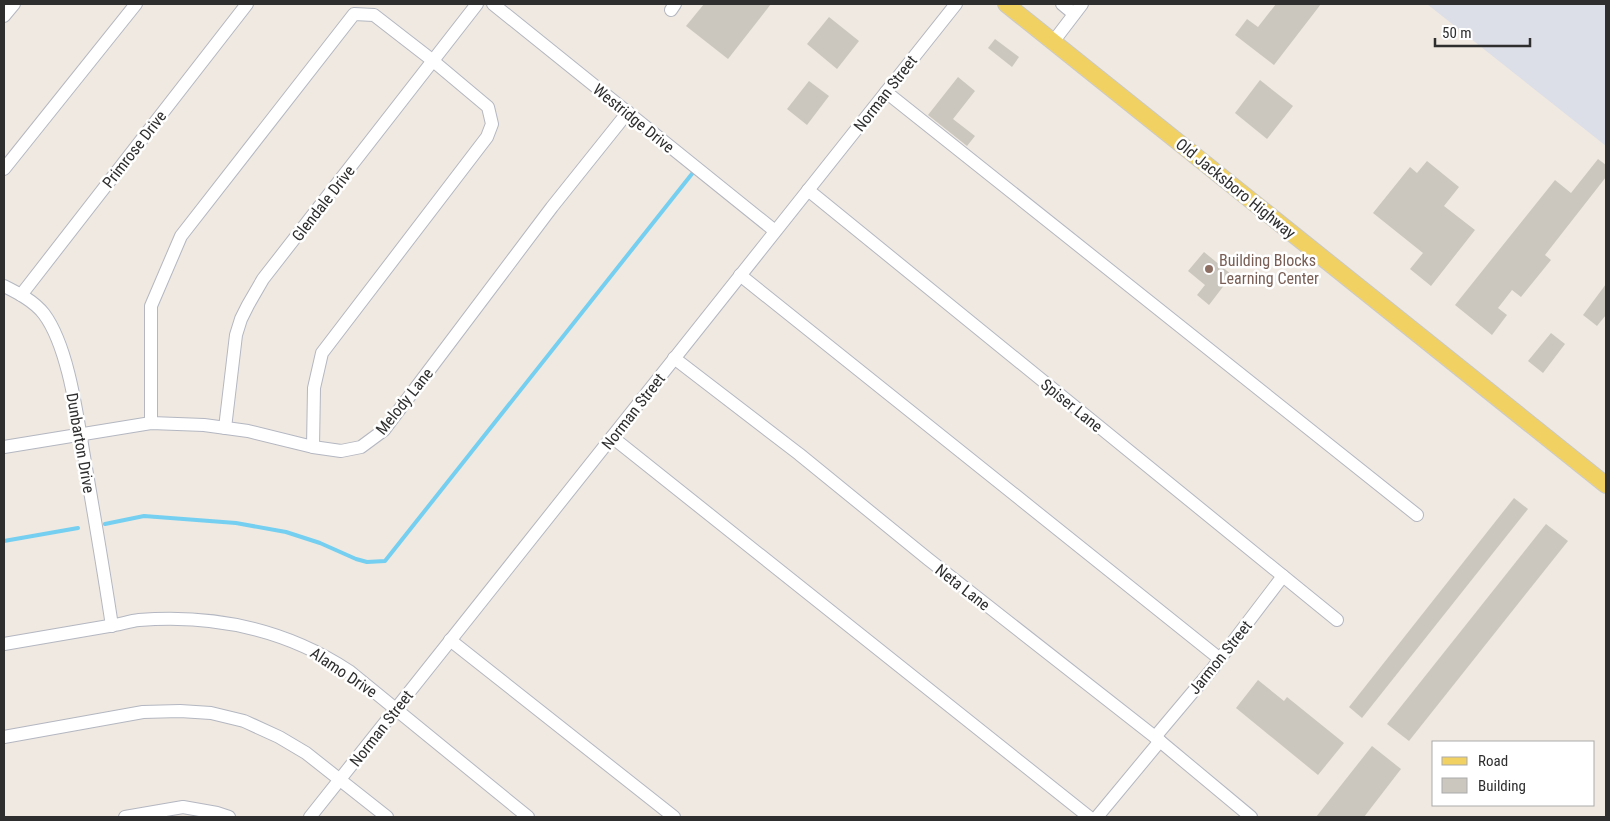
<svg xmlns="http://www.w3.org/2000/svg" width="1610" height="821" font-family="'Roboto Condensed',sans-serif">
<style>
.airport{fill:#dcdee8}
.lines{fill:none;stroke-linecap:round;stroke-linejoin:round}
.stream{stroke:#75cff0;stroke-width:4}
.building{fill:#cbc7bf}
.minor-casing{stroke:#b4b7c1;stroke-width:14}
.major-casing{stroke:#c9c9c9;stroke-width:18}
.minor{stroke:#fff;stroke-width:12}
.major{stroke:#f2d163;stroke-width:16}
.education-dot{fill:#8d6e63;stroke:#fff;stroke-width:2}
.labels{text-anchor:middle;stroke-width:5;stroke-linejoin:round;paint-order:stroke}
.street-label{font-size:16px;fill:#2e2e2e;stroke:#fff}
.education-label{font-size:16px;fill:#785e54;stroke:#fff;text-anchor:start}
</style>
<rect width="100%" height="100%" fill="#efe9e1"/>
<polygon class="airport" points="1427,4 1606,4 1606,146"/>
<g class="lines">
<g class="stream">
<polyline points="105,524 144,516 236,523 286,532 320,543 356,559 367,562 385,561 695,170"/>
<polyline points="4,541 78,528"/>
</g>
</g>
<g class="building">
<polygon points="704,4 771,4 728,59 686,26"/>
<polygon points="1276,4 1321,4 1274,65 1235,35 1247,19 1258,27"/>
<polygon points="829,17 859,41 837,69 807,44"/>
<polygon points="995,39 1019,57 1012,67 988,48"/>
<polygon points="958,77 975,91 953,119 975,136 967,146 928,115"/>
<polygon points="1260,80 1293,106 1267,139 1235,113"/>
<polygon points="809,81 829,96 807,125 787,109"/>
<polygon points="1598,159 1606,165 1606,177 1545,255 1551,260 1521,297 1512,290 1498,308 1507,315 1492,335 1455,305 1555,180 1571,193"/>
<polygon points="1427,161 1459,187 1444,206 1475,230 1431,286 1410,269 1423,253 1373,213 1410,167 1417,173"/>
<polygon points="1204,252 1232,275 1209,305 1197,295 1205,285 1188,271"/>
<polygon points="1606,284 1606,315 1597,326 1583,315"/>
<polygon points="1551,333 1565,344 1543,373 1528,361"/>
<polygon points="1514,498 1528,509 1362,718 1349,707"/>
<polygon points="1546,524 1568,541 1409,741 1387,724"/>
<polygon points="1258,680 1284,701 1287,697 1344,743 1318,775 1236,708"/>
<polygon points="1372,746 1401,769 1364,817 1316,817"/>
</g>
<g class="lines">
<g class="minor-casing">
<g id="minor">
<polyline points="493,4 775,231"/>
<polyline points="1062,4 1074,14"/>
<polyline points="671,10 675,4"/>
<polyline points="4,16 14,4"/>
<polyline points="1053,42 1082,4"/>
<polyline points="886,92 1417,515"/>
<polyline points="4,169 136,4"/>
<polyline points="808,190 1337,620"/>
<polyline points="740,275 1220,659"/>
<path d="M4,286C18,293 34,301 44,314C70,349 78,424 86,468C95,520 104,573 112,626"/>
<polyline points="21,295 247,4"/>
<polyline points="674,358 799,454 928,559 1155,737 1251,817"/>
<polyline points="151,423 151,306 181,236 354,14 374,15 432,60 488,107 492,124 487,137 322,353 314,388 313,447"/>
<polyline points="225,428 236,335 241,319 248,305 263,279 477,4"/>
<polyline points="612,437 1089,817"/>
<polyline points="4,447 151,423 204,425 248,431 313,447 341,451 361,447 384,430 552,207 628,112"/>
<polyline points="450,640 674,817"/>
<path d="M4,644C39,638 74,632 109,626C119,625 129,621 139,620C215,614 285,629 349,671L528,817"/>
<polyline points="4,737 143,712 180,711 211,713 244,721 279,737 306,753 387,817"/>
<polyline points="1155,737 1213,668 1283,576"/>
<polyline points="125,817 183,807 217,813 229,817"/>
<polyline points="310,817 956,4"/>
<polyline points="1097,817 1160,741"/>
</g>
</g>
<g class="major-casing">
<polyline id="major" points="1006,4 1606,485"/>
</g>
<use href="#minor" class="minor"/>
<use href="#major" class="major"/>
</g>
<circle class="education-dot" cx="1209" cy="269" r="5"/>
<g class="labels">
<g class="street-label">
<text transform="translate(885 93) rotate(-52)" y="6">Norman Street</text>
<text transform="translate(634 118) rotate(39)" y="6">Westridge Drive</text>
<text transform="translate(134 149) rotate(-52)" y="6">Primrose Drive</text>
<text transform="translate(1236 188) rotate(39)" y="6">Old Jacksboro Highway</text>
<text transform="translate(323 203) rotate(-52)" y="6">Glendale Drive</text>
<text transform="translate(404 401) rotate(-51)" y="6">Melody Lane</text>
<text transform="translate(1072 405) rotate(39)" y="6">Spiser Lane</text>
<text transform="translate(633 411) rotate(-52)" y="6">Norman Street</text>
<text transform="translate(81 443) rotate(80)" y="6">Dunbarton Drive</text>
<text transform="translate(963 587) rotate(38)" y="6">Neta Lane</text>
<text transform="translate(1220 657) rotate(-51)" y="6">Jarmon Street</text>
<text transform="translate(344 672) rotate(34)" y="6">Alamo Drive</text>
<text transform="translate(381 728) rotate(-52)" y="6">Norman Street</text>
</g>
<g class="education-label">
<text x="1219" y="266">Building Blocks<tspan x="1219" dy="18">Learning Center</tspan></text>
</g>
</g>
<rect width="1610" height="821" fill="none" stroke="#2e2e2e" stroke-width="10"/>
<rect x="1432" y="741" width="162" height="65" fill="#ffffff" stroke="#ababab"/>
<rect x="1442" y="757" width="25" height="8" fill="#f2d163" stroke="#ababab"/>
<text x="1478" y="766" font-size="15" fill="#2e2e2e">Road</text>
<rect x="1442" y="778" width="25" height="15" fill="#cbc7bf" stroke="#ababab"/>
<text x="1478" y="791" font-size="15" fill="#2e2e2e">Building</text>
<path d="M1435 38v8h95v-8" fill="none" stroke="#2e2e2e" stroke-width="2.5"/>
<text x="1442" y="38" font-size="15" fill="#2e2e2e" stroke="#ffffff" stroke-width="4" paint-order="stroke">50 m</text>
</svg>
